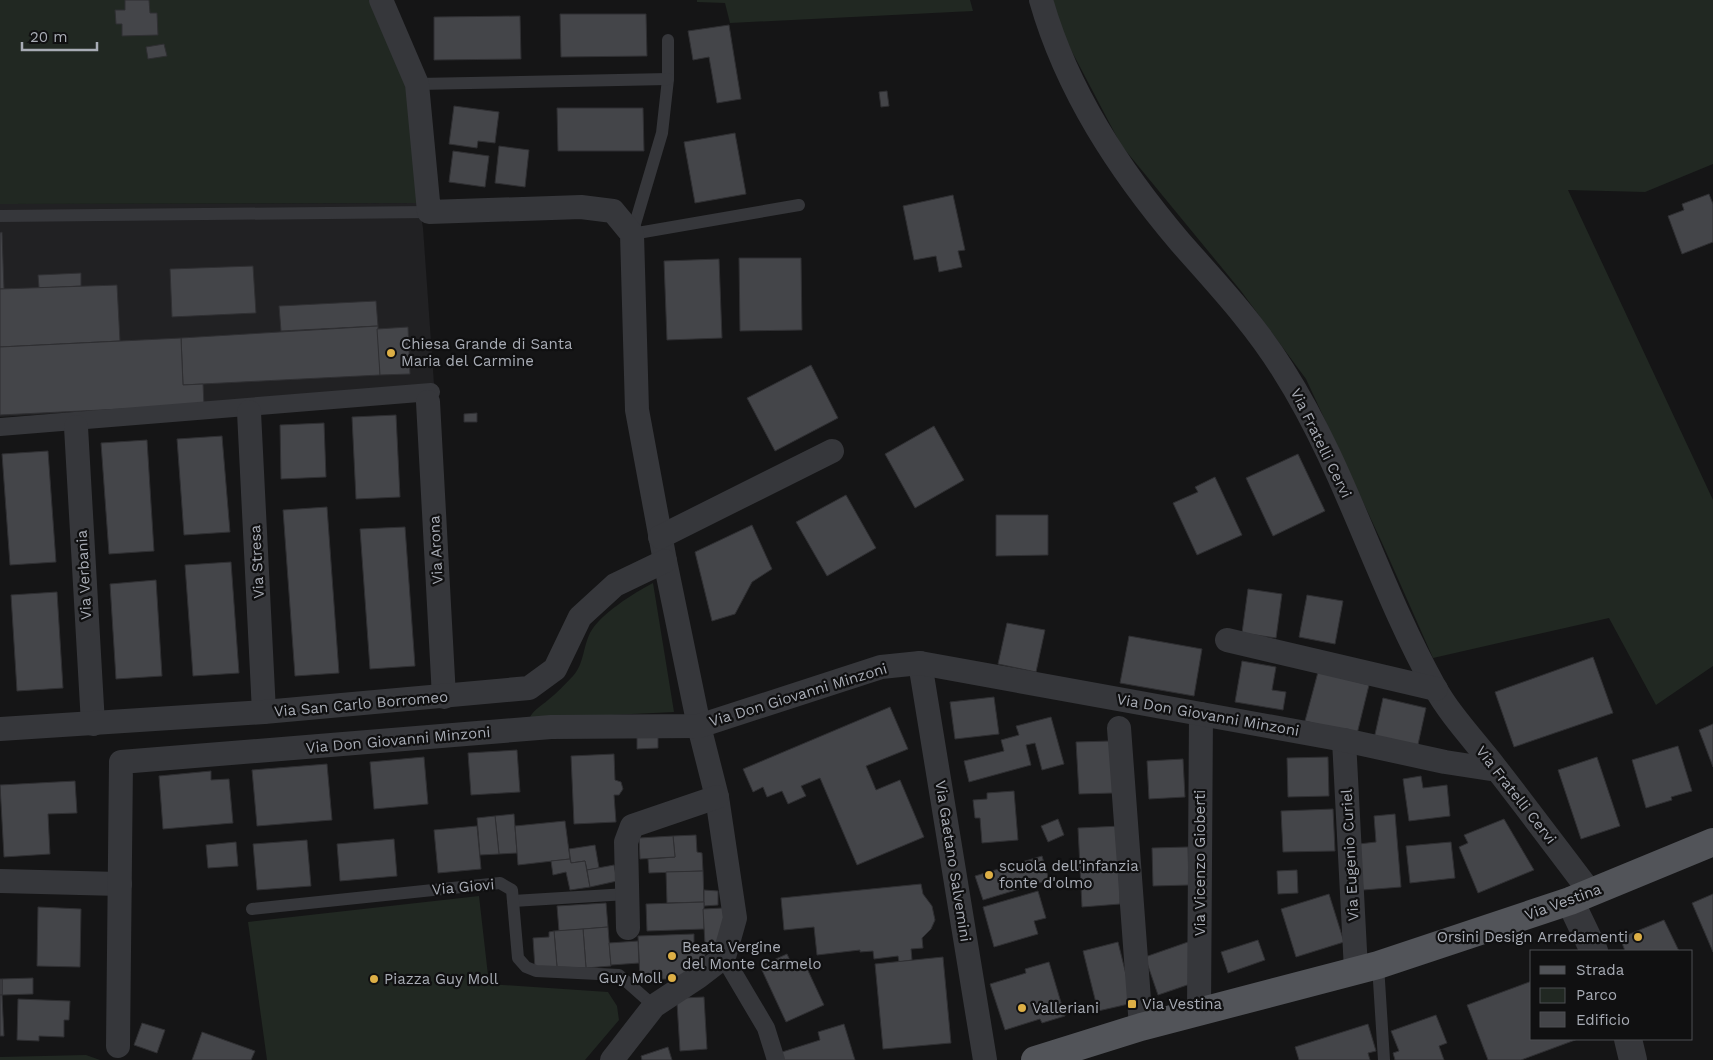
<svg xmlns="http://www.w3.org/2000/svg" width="1713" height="1060" font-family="'Work Sans',sans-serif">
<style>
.built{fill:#212123}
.green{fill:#212822}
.building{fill:#444549;stroke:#2f2f32}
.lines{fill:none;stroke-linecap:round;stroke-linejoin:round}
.service{stroke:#36373b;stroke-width:12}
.pedestrian{stroke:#36373b;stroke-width:18}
.minor{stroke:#36373b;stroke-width:24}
.tertiary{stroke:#36373b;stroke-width:28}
.primary{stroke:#525459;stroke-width:28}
.poi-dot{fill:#ddaf46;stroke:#101011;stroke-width:2}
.labels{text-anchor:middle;stroke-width:4.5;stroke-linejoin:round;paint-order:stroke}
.poi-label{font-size:15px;fill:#a8acb5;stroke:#101011;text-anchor:start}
.street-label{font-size:15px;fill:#a8acb5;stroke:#101011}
</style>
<rect width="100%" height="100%" fill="#151516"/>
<polygon class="built" points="419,203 423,228 434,384 204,405 0,417 0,204"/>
<g class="green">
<polygon points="0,0 374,0 410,86 422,203 0,204"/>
<polygon points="697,0 970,0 973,11 730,23 725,3 697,2"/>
<polygon points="1053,0 1713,0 1713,164 1645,192 1568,190 1713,500 1713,666 1656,705 1609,618 1433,658 1383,545 1306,379 1241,291 1121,145 1059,27"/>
<path d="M653,583L674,712L529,719C534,709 540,707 548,700C557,693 565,684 573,676C584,664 583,647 590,633C600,614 634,593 653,583Z"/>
<polygon points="479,896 489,984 608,992 617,1006 619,1020 585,1060 267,1060 248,922"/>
<polygon points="86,1055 100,1060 0,1060 0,1057"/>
</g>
<g class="building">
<polygon points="125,0 149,0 150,13 157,13 158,35 122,36 122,24 116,24 115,10 125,10"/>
<polygon points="560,14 646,14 647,56 561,57"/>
<polygon points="520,16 521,59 434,60 434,17"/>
<polygon points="729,25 741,99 717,103 709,57 693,60 688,31"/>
<polygon points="164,44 167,56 148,59 146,47"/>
<polygon points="887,91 889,106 881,107 879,92"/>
<polygon points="454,106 499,112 495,143 478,141 477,148 449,144"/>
<polygon points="557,108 643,108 644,151 558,151"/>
<polygon points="735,133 746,194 695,203 684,142"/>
<polygon points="499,146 529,150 525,187 495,183"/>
<polygon points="453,151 489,156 485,187 449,182"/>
<polygon points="1709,194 1713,204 1713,242 1682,254 1668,216 1684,210 1682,204"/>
<polygon points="953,195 965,250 958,251 962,267 939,272 936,256 914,260 903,206"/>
<polygon points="2,232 4,289 0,289 0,233"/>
<polygon points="739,258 801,258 802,330 740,331"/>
<polygon points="719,259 722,338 667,340 664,261"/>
<polygon points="253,266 256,313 172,317 170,269"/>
<polygon points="81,273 81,286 39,288 38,275"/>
<polygon points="117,285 120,341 0,347 0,289"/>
<polygon points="376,301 378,326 281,331 279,306"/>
<polygon points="378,326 380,375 183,385 181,338"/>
<polygon points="408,327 410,374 380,375 377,329"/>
<polygon points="181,338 183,385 203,384 204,405 0,415 0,347"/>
<polygon points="811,365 838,418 775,451 747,398"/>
<polygon points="477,413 477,422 464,422 464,414"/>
<polygon points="396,415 400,497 356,499 352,417"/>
<polygon points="324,423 326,477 281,479 280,425"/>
<polygon points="934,426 964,480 915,508 885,454"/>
<polygon points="222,436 230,532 184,535 177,439"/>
<polygon points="147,440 154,551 109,554 101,443"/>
<polygon points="48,451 56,562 10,565 2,454"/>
<polygon points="1298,454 1325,511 1273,536 1246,478"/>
<polygon points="1215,477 1242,535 1197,555 1173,503 1198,492 1195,487"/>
<polygon points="846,495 876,548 827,576 796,522"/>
<polygon points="327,507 339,673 295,676 283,510"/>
<polygon points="996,515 1048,515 1048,555 996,556"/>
<polygon points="752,525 772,569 752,582 735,614 712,621 695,552"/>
<polygon points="405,527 415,666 370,669 360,529"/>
<polygon points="231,562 239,673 193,676 185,565"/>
<polygon points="156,580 162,676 116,679 110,584"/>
<polygon points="1248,589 1282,594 1276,638 1242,633"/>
<polygon points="57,592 63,688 17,691 11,595"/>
<polygon points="1307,595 1343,601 1335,644 1299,637"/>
<polygon points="1007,623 1045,630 1036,672 998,664"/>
<polygon points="1129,636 1202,649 1194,696 1120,683"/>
<polygon points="1593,657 1613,713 1514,747 1495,692"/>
<polygon points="1242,661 1276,667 1272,690 1286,692 1283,710 1235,702"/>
<polygon points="1318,672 1369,685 1357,734 1305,721"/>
<polygon points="994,697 999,734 955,739 950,702"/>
<polygon points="1383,698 1426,708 1417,749 1374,739"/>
<polygon points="890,707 908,749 866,766 876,790 900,780 924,837 857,865 820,778 801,786 806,796 788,804 782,791 767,797 763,787 753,792 743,769"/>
<polygon points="1051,717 1064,764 1042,770 1035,743 1026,745 1031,765 969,782 964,761 1004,751 1001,740 1019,735 1016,726"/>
<polygon points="1713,724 1713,767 1699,730"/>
<polygon points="658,735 658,748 637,749 637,736"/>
<polygon points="1110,741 1113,793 1079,794 1076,742"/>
<polygon points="1678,746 1692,791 1671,797 1672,800 1646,808 1632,760"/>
<polygon points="517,750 520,792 471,795 468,753"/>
<polygon points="614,754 615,780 621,782 623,789 619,795 614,795 616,822 574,824 571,756"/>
<polygon points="424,757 428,804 374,809 370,762"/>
<polygon points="1328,757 1329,796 1288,797 1287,758"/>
<polygon points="1597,757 1620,826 1581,839 1558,770"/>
<polygon points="1183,759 1185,797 1149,799 1147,761"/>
<polygon points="327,764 332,820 257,826 252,770"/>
<polygon points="211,771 211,780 229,779 233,823 163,829 159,776"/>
<polygon points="1421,776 1423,788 1447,785 1450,816 1409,821 1403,779"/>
<polygon points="75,781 77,813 48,814 50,854 4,857 0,785"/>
<polygon points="1014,791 1018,840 982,843 980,818 975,818 973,800 987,799 987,793"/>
<polygon points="1333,809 1335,851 1283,852 1281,811"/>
<polygon points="514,814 517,853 499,854 495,816"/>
<polygon points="1395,814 1401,887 1363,890 1359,844 1376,842 1374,816"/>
<polygon points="495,816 499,854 480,855 477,818"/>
<polygon points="1058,819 1064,835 1048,842 1041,826"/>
<polygon points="1504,819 1534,870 1478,893 1459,847 1468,843 1464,835"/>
<polygon points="565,821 570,859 518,865 515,826"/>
<polygon points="477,826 481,869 438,873 434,830"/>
<polygon points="1121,826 1120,904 1082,907 1078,828"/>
<polygon points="696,835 697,852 702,853 703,871 649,873 648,859 675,857 673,836"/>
<polygon points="673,836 675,857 640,859 639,838"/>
<polygon points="394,839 397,876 340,881 337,844"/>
<polygon points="307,840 311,886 257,890 253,844"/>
<polygon points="236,842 238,866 208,868 206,845"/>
<polygon points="1451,842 1455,878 1410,883 1406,846"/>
<polygon points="595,845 599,868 587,870 585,861 571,863 569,849"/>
<polygon points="1188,847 1189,885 1153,886 1152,848"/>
<polygon points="1042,856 1049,880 983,900 975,876"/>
<polygon points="570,859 571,863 585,861 590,887 570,890 566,872 553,875 551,861"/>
<polygon points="614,865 617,881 590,887 587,870"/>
<polygon points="1297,870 1298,893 1278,894 1277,871"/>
<polygon points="703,871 704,902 667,903 666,872"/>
<polygon points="921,884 923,894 932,906 935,920 931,929 922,938 923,948 911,949 912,960 899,962 898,956 874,959 873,951 860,952 860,950 817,955 814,927 784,930 781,898"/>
<polygon points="704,890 718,891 718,905 704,906"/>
<polygon points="1038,891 1046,918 1034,921 1038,934 994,947 983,907"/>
<polygon points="1329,894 1344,942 1296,957 1281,909"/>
<polygon points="1713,894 1713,952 1692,903"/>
<polygon points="704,902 704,929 647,931 646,904"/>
<polygon points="606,903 608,927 559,931 557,906"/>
<polygon points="38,907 81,909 80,967 37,966"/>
<polygon points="723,908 725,943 705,944 703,909"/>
<polygon points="1664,920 1679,951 1625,951 1620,938"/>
<polygon points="608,927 611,966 586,968 583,929"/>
<polygon points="583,929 586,968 557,967 554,931"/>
<polygon points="554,931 557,967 535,969 533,938 549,937 549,932"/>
<polygon points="694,934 694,950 705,949 705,965 691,965 692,978 640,980 638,936"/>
<polygon points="1258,940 1265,960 1228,973 1221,952"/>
<polygon points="638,941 639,963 611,965 609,943"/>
<polygon points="1118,942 1133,1003 1098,1011 1083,951"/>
<polygon points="1188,942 1194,962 1196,982 1158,995 1145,957"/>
<polygon points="787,954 793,967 804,962 824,1005 786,1022 760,966"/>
<polygon points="943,957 951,1043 883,1049 875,964"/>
<polygon points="1049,962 1065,1016 1042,1023 1040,1019 1005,1030 990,984 1026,973 1025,969"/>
<polygon points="33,978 33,994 2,995 2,979"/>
<rect x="0" y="979" width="2" height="16"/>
<polygon points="1532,981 1532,1039 1578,1039 1521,1060 1488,1060 1467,1005"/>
<polygon points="0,995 2,995 4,1036 0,1036"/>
<polygon points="704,997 707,1049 680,1051 677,1003 682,998"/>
<polygon points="18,999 70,1001 69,1020 64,1020 64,1037 39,1036 39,1041 17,1040"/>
<polygon points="1436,1015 1447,1043 1439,1046 1444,1060 1395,1060 1393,1053 1399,1051 1391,1031"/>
<polygon points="142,1023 165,1030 157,1053 134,1045"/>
<polygon points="844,1024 855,1060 782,1060 779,1053 820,1040 818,1032"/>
<polygon points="1368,1024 1376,1051 1368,1053 1370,1060 1299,1060 1295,1047"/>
<polygon points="202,1032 255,1051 251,1060 192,1060"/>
<polygon points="668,1047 672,1060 642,1060 641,1056"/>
</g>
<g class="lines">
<g class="service">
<polyline points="668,40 668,79 662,133 632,234 799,205"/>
<polyline points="417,84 668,79"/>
<polyline points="0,216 429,212"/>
<polyline points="513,901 627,894"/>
<polyline points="252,909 500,883 512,890 518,958 526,967 536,971 619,975 654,1006"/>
<polyline points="1378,965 1384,1060"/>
</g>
<g class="pedestrian">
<polyline points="0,427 431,392"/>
<polyline points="724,957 766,1028 776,1060"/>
</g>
<g class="minor">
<polyline points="381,0 417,84 429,212 581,207 613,211 632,234 637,410 665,561 699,726 717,797 735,918 724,957 698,977 654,1006 612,1060"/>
<path d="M1041,0C1067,91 1119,170 1180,242C1216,283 1254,323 1283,370C1346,469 1377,584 1434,686C1450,715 1474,740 1495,767C1527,808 1559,851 1591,893"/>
<polyline points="428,402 444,697"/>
<polyline points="249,412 264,712"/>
<polyline points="76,427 93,724"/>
<polyline points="660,537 832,451"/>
<polyline points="1227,640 1436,689"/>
<polyline points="920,663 985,1060"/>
<polyline points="1119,728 1141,1027"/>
<polyline points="0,729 264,712 529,688 555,669 580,617 615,585 665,561"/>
<polyline points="1344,740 1356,970"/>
<polyline points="0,881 120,884"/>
<polyline points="628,928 626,842 632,826 717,797"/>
<polyline points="1199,1012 1201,714"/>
<polyline points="118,1046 121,762 551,727 699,726 881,667 920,663 1344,740 1445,762 1497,770"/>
</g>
<g class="tertiary">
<polyline points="1570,901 1594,951"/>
<polyline points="1628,1039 1633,1060"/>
</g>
<polyline class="primary" points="1035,1060 1141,1027 1378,965 1570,901 1713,842"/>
</g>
<g class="poi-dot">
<circle cx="391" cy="353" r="5"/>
<circle cx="989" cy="875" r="5"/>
<circle cx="1638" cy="937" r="5"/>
<circle cx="672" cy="956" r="5"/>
<circle cx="672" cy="978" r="5"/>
<circle cx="374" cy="979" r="5"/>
<rect x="1127" y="999" width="10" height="10" rx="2.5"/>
<circle cx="1022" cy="1008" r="5"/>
</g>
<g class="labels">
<g class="poi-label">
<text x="401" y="349">Chiesa Grande di Santa<tspan x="401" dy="17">Maria del Carmine</tspan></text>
<text x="999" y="871">scuola dell'infanzia<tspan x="999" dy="17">fonte d'olmo</tspan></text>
<text x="1628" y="942" text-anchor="end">Orsini Design Arredamenti</text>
<text x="682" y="952">Beata Vergine<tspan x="682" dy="17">del Monte Carmelo</tspan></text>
<text x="662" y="983" text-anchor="end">Guy Moll</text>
<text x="384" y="984">Piazza Guy Moll</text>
<text x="1142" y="1009">Via Vestina</text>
<text x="1032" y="1013">Valleriani</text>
</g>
<g class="street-label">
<text transform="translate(1321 443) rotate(64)" y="5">Via Fratelli Cervi</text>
<text transform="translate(436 550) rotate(-93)" y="5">Via Arona</text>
<text transform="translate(257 562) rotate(-93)" y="5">Via Stresa</text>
<text transform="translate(84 575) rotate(-93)" y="5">Via Verbania</text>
<text transform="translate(798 695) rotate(-17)" y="5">Via Don Giovanni Minzoni</text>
<text transform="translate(361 704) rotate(-5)" y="5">Via San Carlo Borromeo</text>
<text transform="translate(1208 715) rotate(10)" y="5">Via Don Giovanni Minzoni</text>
<text transform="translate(398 740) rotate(-5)" y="5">Via Don Giovanni Minzoni</text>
<text transform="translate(1516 795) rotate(52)" y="5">Via Fratelli Cervi</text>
<text transform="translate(1350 855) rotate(-93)" y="5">Via Eugenio Curiel</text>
<text transform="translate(953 861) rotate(81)" y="5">Via Gaetano Salvemini</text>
<text transform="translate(1200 863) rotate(-90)" y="5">Via Vicenzo Gioberti</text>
<text transform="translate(463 887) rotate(-5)" y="5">Via Giovi</text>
<text transform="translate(1563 902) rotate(-20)" y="5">Via Vestina</text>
</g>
</g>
<rect x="1530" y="950" width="162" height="90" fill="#101011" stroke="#4d4e53"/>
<rect x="1540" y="966" width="25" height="8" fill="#525459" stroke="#4d4e53"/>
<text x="1576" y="975" font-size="15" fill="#a8acb5">Strada</text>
<rect x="1540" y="988" width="25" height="15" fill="#212822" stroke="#4d4e53"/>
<text x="1576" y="1000" font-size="15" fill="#a8acb5">Parco</text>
<rect x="1540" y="1012" width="25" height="15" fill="#444549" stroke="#4d4e53"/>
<text x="1576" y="1025" font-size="15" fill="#a8acb5">Edificio</text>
<path d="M22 42v8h75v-8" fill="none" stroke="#a8acb5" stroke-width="2.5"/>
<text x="30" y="42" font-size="15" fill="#a8acb5" stroke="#101011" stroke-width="4" paint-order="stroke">20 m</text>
</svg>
